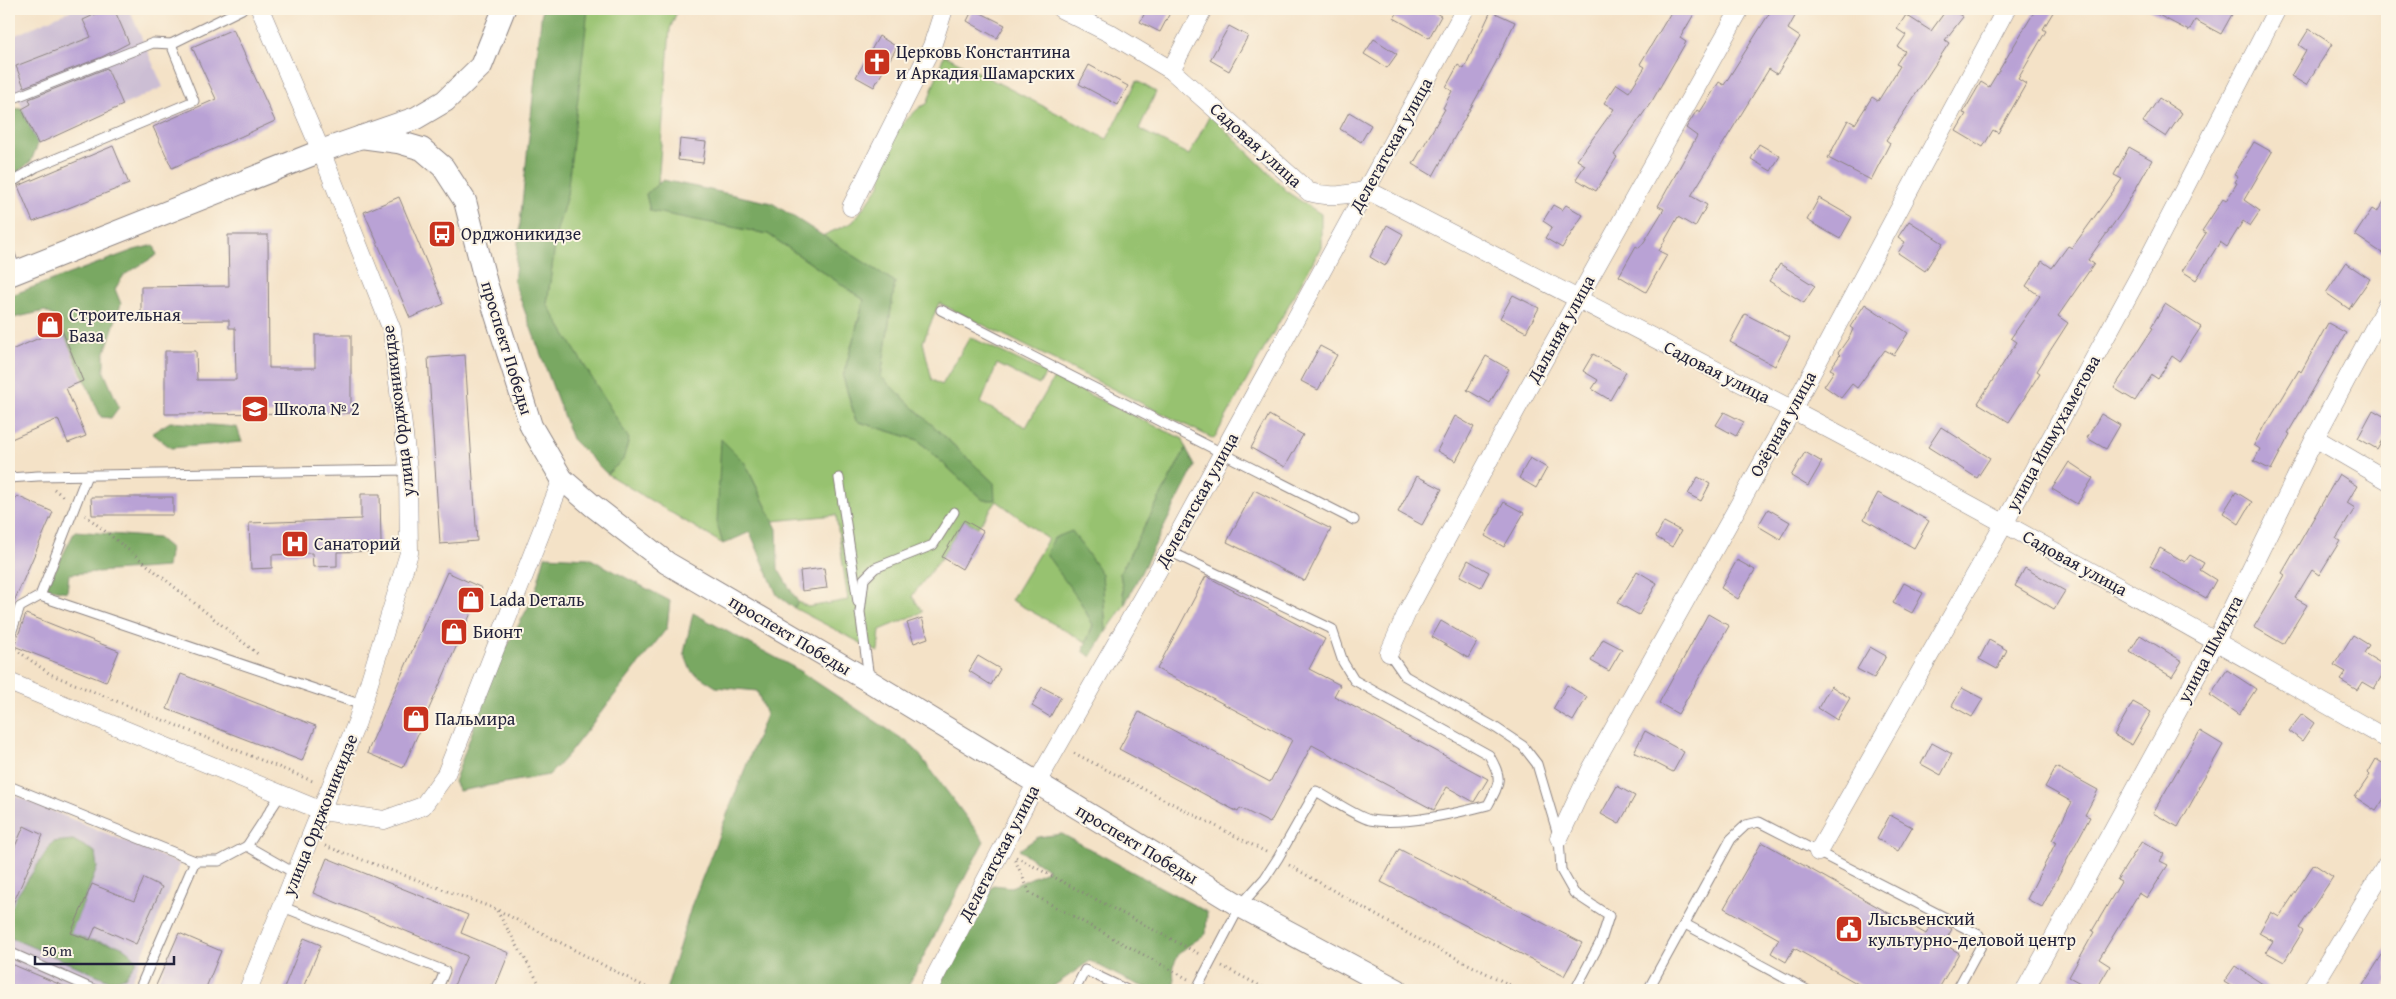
<svg xmlns="http://www.w3.org/2000/svg" width="2396" height="999" font-family="'Gentium Book Plus',serif">
<style>
.industrial{fill:#ccbed4}
.green{fill:#97c270;stroke:#5c7256}
.forest{fill:#79a862;stroke:#4e654e}
.building{fill:#b9a2d5}
.lines{fill:none;stroke-linecap:round;stroke-linejoin:round}
.service-casing{stroke:#8b8281;stroke-width:11}
.minor-casing{stroke:#8b8281;stroke-width:19}
.tertiary-casing{stroke:#8b8281;stroke-width:24}
.path{stroke:#8b8281;stroke-width:3;stroke-dasharray:1 4;stroke-linecap:butt}
.service{stroke:#fff;stroke-width:9}
.minor{stroke:#fff;stroke-width:18}
.tertiary{stroke:#fff;stroke-width:22}
.labels{text-anchor:middle;stroke-width:4;stroke-linejoin:round;paint-order:stroke}
.poi-label{font-size:18px;fill:#22223b;stroke:#fcf5e5;text-anchor:start}
.street-label{font-size:18px;fill:#22223b;stroke:#fcf5e5}
</style>
<rect width="100%" height="100%" fill="#fcf5e5"/>
<filter id="ink" filterUnits="userSpaceOnUse"><feTurbulence type="fractalNoise" baseFrequency=".02" numOctaves="2"/><feDisplacementMap in="SourceGraphic" scale="10" xChannelSelector="R" yChannelSelector="G"/><feConvolveMatrix kernelMatrix="1 2 1 2 8 2 1 2 1" color-interpolation-filters="sRGB"/></filter>
<filter id="wash" filterUnits="userSpaceOnUse"><feTurbulence type="fractalNoise" baseFrequency=".0096" numOctaves="4" result="noise"/><feDisplacementMap in="SourceGraphic" scale="20" xChannelSelector="R" yChannelSelector="G"/><feGaussianBlur stdDeviation="1.12" result="paint"/><feColorMatrix in="noise" values="0 0 0 0 0 0 0 0 0 0 0 0 0 0 0 0 0 1.4 0 .05"/><feComposite in="paint" operator="in"/></filter>
<g filter="url(#wash)">
<rect width="100%" height="100%" fill="#f4e2c7"/>
<g class="industrial">
<polygon points="74,9 129,9 163,87 38,144 9,77 9,38"/>
<polygon points="9,793 180,864 128,990 9,990"/>
</g>
<polygon class="green" points="586,9 678,9 670,29 658,184 646,194 650,210 768,234 864,300 843,377 856,421 918,440 983,500 994,483 881,377 895,282 822,236 853,222 880,185 884,155 898,128 920,107 927,104 944,55 1107,139 1137,81 1156,92 1139,129 1189,155 1210,115 1290,194 1321,214 1321,247 1214,439 939,303 923,342 932,380 942,385 970,337 1046,373 1039,385 997,364 981,403 1026,427 1054,378 1183,439 1186,448 1120,573 1125,604 1106,632 1102,574 1081,603 1093,625 1086,642 1011,600 1048,539 997,501 978,527 964,520 942,557 912,596 923,612 880,630 878,652 794,608 798,602 808,607 848,600 836,515 773,521 745,463 717,524 723,544 607,474 623,460 547,304"/>
<g class="forest">
<polygon points="542,9 588,9 567,195 557,230 547,304 629,439 623,460 607,474 572,439 514,282"/>
<polygon points="9,108 22,109 38,144 31,161 9,180"/>
<polygon points="663,180 772,203 895,282 881,377 994,483 995,500 983,500 918,440 856,421 843,377 864,300 768,234 650,211 646,194"/>
<polygon points="154,245 157,255 124,275 115,289 121,304 104,355 104,372 119,407 111,418 101,417 57,318 45,311 9,319 9,296 134,250"/>
<polygon points="170,422 237,427 242,442 171,448 152,433"/>
<polygon points="721,439 745,463 777,529 778,569 798,602 794,608 777,595 750,532 723,544 717,524"/>
<polygon points="1186,448 1195,466 1125,604 1120,573"/>
<polygon points="75,531 158,538 170,548 167,567 69,574 67,592 46,588"/>
<polygon points="1072,531 1102,574 1106,632 1091,657 1083,651 1093,625 1081,603 1046,554 1054,538"/>
<polygon points="545,556 589,558 670,601 667,628 567,756 549,775 459,791 454,782 494,671 534,596"/>
<polygon points="693,613 795,668 913,746 984,841 906,990 666,990 692,904 766,715 757,691 716,687 691,671 684,653"/>
<path d="M1062,834L1207,912L1206,934C1181,951 1169,954 1175,987C1152,999 1112,971 1090,961L1048,990H979L962,984L957,990H937L993,885L1011,887L1049,870L1019,850L1038,837Z"/>
<path d="M73,840L95,852L97,868L72,933C78,935 84,939 90,940C112,945 122,941 137,961L125,977L111,981L9,937V896L16,897L53,842Z"/>
</g>
<g id="blocks">
<g class="building">
<polygon points="107,9 114,9 129,43 102,57 24,87 16,66 91,37 83,20"/>
<polygon points="973,9 1005,25 997,38 967,21"/>
<polygon points="1147,9 1172,9 1160,32 1140,22"/>
<polygon points="1400,9 1429,9 1441,16 1429,38 1394,18"/>
<polygon points="1673,9 1697,9 1680,38 1686,42 1652,101 1614,155 1617,157 1596,191 1576,179 1585,165 1577,160 1614,109 1604,103 1617,84 1629,92 1645,67 1640,64"/>
<polygon points="1772,9 1799,9 1788,29 1800,37 1777,74 1769,69 1691,196 1707,205 1695,227 1678,217 1659,251 1667,255 1646,292 1619,276 1636,246 1639,248 1644,242 1664,209 1658,206 1697,136 1686,128 1697,110 1700,112 1719,82 1724,85"/>
<polygon points="1947,9 1951,9 1963,17 1945,40 1949,43 1886,140 1890,143 1871,180 1828,158 1848,120 1855,124 1872,97 1878,101 1900,66 1896,64 1905,51 1898,47 1906,35 1897,29 1906,15 1931,31"/>
<polygon points="2036,9 2055,9 2043,29 2046,31 2018,79 2026,84 1998,133 1993,130 1983,147 1956,131 1966,114 1963,113 1981,82 1989,87"/>
<polygon points="2147,9 2235,9 2221,34 2195,20 2189,31"/>
<polygon points="1491,11 1515,22 1495,64 1433,176 1413,164 1445,109 1443,108 1452,91 1446,87 1458,65 1464,69"/>
<polygon points="1229,26 1248,36 1229,71 1210,60"/>
<polygon points="233,29 275,121 172,168 153,127 216,99 192,47"/>
<polygon points="2309,29 2332,44 2306,85 2291,76 2306,50 2299,45"/>
<polygon points="879,36 897,47 874,87 856,77"/>
<polygon points="1374,39 1397,54 1387,68 1364,54"/>
<polygon points="1089,65 1128,86 1118,105 1079,84"/>
<polygon points="107,68 123,105 38,144 22,109 31,104 29,99"/>
<polygon points="2159,98 2182,113 2166,137 2143,122"/>
<polygon points="1349,112 1371,125 1361,142 1340,129"/>
<polygon points="680,139 706,142 703,163 678,160"/>
<polygon points="2254,142 2272,152 2244,200 2260,211 2250,226 2243,221 2227,247 2220,242 2196,280 2182,271 2206,233 2202,231 2223,199 2226,201 2237,183 2235,182 2238,177 2234,175"/>
<polygon points="1759,144 1780,156 1771,171 1751,159"/>
<polygon points="113,146 129,184 33,222 18,186"/>
<polygon points="2129,147 2152,160 2124,209 2088,260 2094,264 2058,316 2068,323 2037,371 2040,373 2009,422 1978,403 2017,342 2011,338 2040,296 2026,286 2042,261 2052,268 2068,246 2072,248 2122,179 2114,175"/>
<polygon points="399,197 444,304 410,318 364,212"/>
<polygon points="2387,197 2387,245 2382,253 2355,235 2372,209 2377,212"/>
<polygon points="1819,198 1852,217 1840,239 1807,220"/>
<polygon points="1553,205 1562,210 1566,205 1583,215 1562,248 1545,238 1552,227 1543,221"/>
<polygon points="1909,221 1943,243 1925,271 1898,253 1905,242 1898,237"/>
<polygon points="1387,225 1403,234 1385,266 1370,257"/>
<polygon points="228,235 268,235 269,368 315,368 315,335 351,335 351,413 165,414 165,351 196,351 197,380 236,380 235,328 229,328 229,320 141,321 141,287 229,286"/>
<polygon points="2346,263 2370,279 2349,309 2326,293"/>
<polygon points="1780,264 1815,286 1804,303 1769,281"/>
<polygon points="1513,295 1539,308 1526,332 1500,318"/>
<polygon points="1865,304 1908,333 1894,355 1885,350 1857,388 1852,384 1841,398 1824,386 1834,371 1830,369 1840,355 1838,353 1850,336 1853,329 1850,327"/>
<polygon points="2165,304 2201,327 2179,361 2172,356 2158,379 2152,375 2135,401 2114,388 2153,328 2151,327"/>
<polygon points="1745,314 1790,337 1775,366 1730,342"/>
<polygon points="57,318 83,381 66,388 86,436 68,443 58,419 9,440 9,351 44,336 40,325"/>
<polygon points="2328,323 2346,333 2288,433 2290,434 2271,470 2254,461 2260,449 2254,445 2266,422 2268,422 2299,370 2301,372"/>
<polygon points="1320,346 1337,355 1318,390 1301,381"/>
<polygon points="1593,354 1626,372 1610,400 1592,389 1598,380 1583,371"/>
<polygon points="465,355 477,541 440,544 428,358"/>
<polygon points="1486,356 1509,369 1490,403 1467,390"/>
<polygon points="2373,410 2387,418 2387,431 2377,449 2358,438"/>
<polygon points="1724,412 1744,422 1736,436 1716,425"/>
<polygon points="2101,414 2120,425 2106,449 2087,438"/>
<polygon points="1269,415 1303,435 1285,467 1251,448"/>
<polygon points="1455,416 1474,427 1456,461 1437,451"/>
<polygon points="1941,427 1990,458 1977,478 1928,447"/>
<polygon points="1805,452 1822,462 1808,486 1791,476"/>
<polygon points="1530,458 1547,468 1536,488 1519,478"/>
<polygon points="2069,462 2093,478 2077,504 2052,489"/>
<polygon points="2339,474 2357,486 2347,503 2355,508 2336,539 2340,541 2319,575 2312,570 2295,598 2307,605 2283,644 2254,627 2285,575 2282,573"/>
<polygon points="1417,476 1442,489 1422,525 1398,512"/>
<polygon points="1698,477 1710,484 1701,501 1688,494"/>
<polygon points="1254,490 1331,529 1305,581 1227,542"/>
<polygon points="2236,492 2252,502 2239,524 2223,513"/>
<polygon points="1878,493 1929,521 1914,548 1864,519"/>
<polygon points="361,494 380,494 381,543 398,551 337,552 337,566 313,567 312,553 272,555 272,568 251,569 249,523 361,519"/>
<polygon points="17,496 53,512 9,613 9,514"/>
<polygon points="91,497 173,497 173,515 92,515"/>
<polygon points="1504,502 1524,513 1504,547 1485,536"/>
<polygon points="1768,509 1790,522 1780,539 1758,526"/>
<polygon points="964,520 983,531 962,569 942,557"/>
<polygon points="1664,522 1681,531 1672,547 1656,537"/>
<polygon points="2160,548 2185,562 2190,555 2204,563 2200,570 2216,580 2206,598 2150,566"/>
<polygon points="1468,560 1489,572 1481,587 1460,576"/>
<polygon points="1737,560 1755,570 1738,599 1721,588"/>
<polygon points="824,568 827,588 802,591 800,571"/>
<polygon points="2025,568 2065,591 2054,609 2015,586"/>
<polygon points="1637,571 1657,583 1639,615 1618,603"/>
<polygon points="447,572 482,588 403,768 367,753"/>
<polygon points="1206,576 1325,639 1309,669 1340,685 1334,696 1488,779 1474,802 1447,787 1434,810 1312,745 1270,823 1240,808 1238,812 1119,749 1139,712 1270,782 1292,740 1157,669"/>
<polygon points="1904,583 1923,593 1912,613 1893,603"/>
<polygon points="26,614 119,651 106,682 14,646"/>
<polygon points="1708,614 1729,626 1678,714 1659,703"/>
<polygon points="922,618 928,638 914,643 907,623"/>
<polygon points="1441,621 1477,642 1468,658 1432,637"/>
<polygon points="2140,635 2182,661 2172,677 2130,652"/>
<polygon points="2353,635 2369,645 2364,653 2387,667 2374,689 2362,682 2357,690 2340,680 2346,672 2334,665"/>
<polygon points="1603,639 1622,649 1609,671 1591,661"/>
<polygon points="1989,640 2007,650 1997,669 1979,659"/>
<polygon points="1870,647 1886,656 1874,678 1857,669"/>
<polygon points="978,656 1000,669 991,685 969,671"/>
<polygon points="2227,670 2256,689 2239,715 2210,695"/>
<polygon points="181,674 316,726 302,761 167,709"/>
<polygon points="1567,685 1587,697 1573,721 1553,709"/>
<polygon points="1831,686 1850,698 1837,720 1818,708"/>
<polygon points="1042,687 1061,697 1050,717 1032,706"/>
<polygon points="1962,688 1983,699 1972,717 1952,706"/>
<polygon points="2133,702 2151,712 2132,745 2114,735"/>
<polygon points="2302,714 2314,723 2302,741 2289,731"/>
<polygon points="1645,731 1684,752 1673,772 1634,752"/>
<polygon points="2200,731 2223,745 2198,788 2199,789 2178,827 2153,813"/>
<polygon points="1932,743 1952,754 1941,775 1921,764"/>
<polygon points="2376,759 2387,766 2387,794 2376,811 2355,797 2370,775 2368,773"/>
<polygon points="2056,767 2098,790 2085,815 2090,817 2042,907 2027,899 2056,842 2052,840 2072,802 2045,787"/>
<polygon points="1617,786 1635,796 1619,824 1601,814"/>
<polygon points="1890,815 1912,827 1898,851 1877,839"/>
<polygon points="24,826 43,835 9,913 9,860"/>
<polygon points="2142,841 2164,854 2160,861 2168,865 2147,898 2139,893 2099,959 2110,966 2096,990 2093,990 2069,977 2094,932 2092,931 2121,882 2117,880"/>
<polygon points="1762,842 1926,934 1935,919 1952,929 1944,944 1959,953 1938,990 1869,990 1794,948 1786,962 1771,953 1779,939 1724,908"/>
<polygon points="1399,849 1582,943 1564,976 1381,882"/>
<polygon points="327,858 468,915 461,933 509,953 494,990 452,990 467,956 313,893"/>
<polygon points="2314,864 2333,877 2299,928 2303,931 2284,962 2266,952 2273,941 2259,933 2271,912 2279,917"/>
<polygon points="144,878 162,887 136,944 96,926 90,940 71,933 92,884 134,901"/>
<polygon points="179,933 221,951 205,990 154,990"/>
<polygon points="304,938 321,945 302,990 283,990"/>
<polygon points="2387,947 2387,981 2381,990 2360,990"/>
<polygon points="9,963 73,990 15,990 9,988"/>
<polygon points="2235,966 2272,990 2237,990 2224,982"/>
</g>
</g>
</g>
<g filter="url(#ink)">
<use href="#blocks" fill-opacity="0" stroke="#8b8281" stroke-width="1"/>
<g class="lines">
<g class="service-casing">
<g id="service">
<polyline points="9,100 153,43 171,44"/>
<polyline points="9,184 36,167 194,101 171,44 242,9"/>
<polyline points="9,251 16,271"/>
<polyline points="941,310 1354,520"/>
<polyline points="9,478 38,476 408,470"/>
<polyline points="839,478 858,602"/>
<path d="M1169,551L1332,629L1343,662L1354,680L1489,755C1502,779 1501,781 1488,805C1458,813 1401,826 1370,820C1357,817 1329,798 1316,791L1278,858L1265,878L1240,906L1196,990"/>
<polyline points="40,596 362,705"/>
<polyline points="9,639 20,607 40,596 87,475"/>
<polyline points="1389,653 1405,676 1496,728 1523,746 1537,764 1559,838 1561,870 1574,893 1609,916 1601,941 1575,990"/>
<polyline points="869,678 860,612 864,579 875,568 933,545 954,512"/>
<polyline points="9,786 195,861 219,861 247,846 296,874"/>
<polyline points="247,846 281,794"/>
<polyline points="283,907 445,971 437,990"/>
<polyline points="1685,924 1807,990"/>
<polyline points="9,952 95,990"/>
<polyline points="139,990 195,861"/>
<polyline points="1075,990 1085,970 1127,990"/>
<polyline points="1648,990 1731,839 1746,825 1759,822 1979,935 1982,944 1957,990"/>
</g>
</g>
<g class="minor-casing">
<g id="minor">
<path d="M1061,9L1109,33L1171,70L1309,192C1330,198 1346,195 1367,190C1508,264 1650,336 1791,409C1992,514 2190,626 2387,739"/>
<polyline points="1171,70 1203,9"/>
<polyline points="851,207 932,46 944,9"/>
<polyline points="2315,438 2387,480"/>
<polyline points="1389,653 1408,610 1516,410 1740,9"/>
<polyline points="9,682 322,811 384,820 423,806 446,774 562,479"/>
<polyline points="1559,838 1590,771 1792,410 2006,9"/>
<polyline points="1818,852 2004,524 2145,265 2277,9"/>
<polyline points="248,990 357,722 409,553 408,470 392,330 321,151 260,9"/>
<polyline points="928,990 1036,784 1169,551 1465,9"/>
<polyline points="2025,990 2216,641 2315,438 2387,304"/>
<polyline points="2311,990 2387,864"/>
</g>
</g>
<g class="tertiary-casing">
<g id="tertiary">
<polyline points="361,137 398,142 422,149 443,167 465,201 486,283 531,426 562,479 592,505 667,563 869,681 1240,906 1397,990"/>
<polyline points="9,275 321,151 416,118 445,101 481,66 504,9"/>
</g>
</g>
<g class="path">
<polyline points="54,489 65,498"/>
<polyline points="85,515 259,655"/>
<polyline points="15,649 50,674 315,782"/>
<polyline points="1074,753 1266,852"/>
<polyline points="325,846 496,909 651,990"/>
<polyline points="1016,857 1201,955"/>
<polyline points="1015,860 1030,893 1188,979"/>
<polyline points="1289,865 1414,937 1520,990"/>
<polyline points="497,911 543,990"/>
<polyline points="1222,966 1268,990"/>
</g>
<use href="#service" class="service"/>
<use href="#minor" class="minor"/>
<use href="#tertiary" class="tertiary"/>
</g>
</g>
<defs>
<g id="church-square" transform="scale(1.4375)"><rect x="-9" y="-9" width="18" height="18" rx="4" fill="#c8321e" stroke="#fcf5e5"/><path d="M-1.2-6h2.4v3.5h3.3v2.4h-3.3V6h-2.4V-.1h-3.3v-2.4h3.3Z" fill="#fff"/></g>
<g id="bus-square" transform="scale(1.4375)"><rect x="-9" y="-9" width="18" height="18" rx="4" fill="#c8321e" stroke="#fcf5e5"/><path d="M-5-6H5V4H4V6H2V4H-2V6H-4V4H-5ZM-3.5-4V0h7V-4ZM-3.5 1.2v1.5H-2V1.2ZM2 1.2v1.5H3.5V1.2Z" fill="#fff"/></g>
<g id="shop-square" transform="scale(1.4375)"><rect x="-9" y="-9" width="18" height="18" rx="4" fill="#c8321e" stroke="#fcf5e5"/><path d="M-5-2.5h2.3a2.7 3.5 0 0 1 5.4 0H5L5.5 6h-11ZM-1.5-2.5h3a1.5 2.3 0 0 0-3 0Z" fill="#fff"/></g>
<g id="school-square" transform="scale(1.4375)"><rect x="-9" y="-9" width="18" height="18" rx="4" fill="#c8321e" stroke="#fcf5e5"/><path d="M0-5L7-2L0 1L-7-2ZM-4 1L0 2.5L4 1V4Q0 6-4 4Z" fill="#fff"/></g>
<g id="hospital-square" transform="scale(1.4375)"><rect x="-9" y="-9" width="18" height="18" rx="4" fill="#c8321e" stroke="#fcf5e5"/><path d="M-5-5h3v3.5h4V-5h3V5h-3V1.5h-4V5h-3Z" fill="#fff"/></g>
<g id="civic-square" transform="scale(1.4375)"><rect x="-9" y="-9" width="18" height="18" rx="4" fill="#c8321e" stroke="#fcf5e5"/><path d="M-.6-6.5H3V-4.5H.6V-3L4-1V1h2V6H-6V1h2V-1L-.6-3ZM-1.2 2.5V6h2.4V2.5Z" fill="#fff"/></g>
</defs>
<g fill-rule="evenodd">
<use href="#church-square" x="877" y="62"/>
<use href="#bus-square" x="442" y="234"/>
<use href="#shop-square" x="50" y="325"/>
<use href="#school-square" x="255" y="409"/>
<use href="#hospital-square" x="295" y="544"/>
<use href="#shop-square" x="471" y="600"/>
<use href="#shop-square" x="454" y="632"/>
<use href="#shop-square" x="416" y="719"/>
<use href="#civic-square" x="1849" y="929"/>
</g>
<g class="labels">
<g class="poi-label">
<text x="896" y="58">Церковь Константина<tspan x="896" dy="21">и Аркадия Шамарских</tspan></text>
<text x="461" y="240">Орджоникидзе</text>
<text x="69" y="321">Строительная<tspan x="69" dy="21">База</tspan></text>
<text x="274" y="415">Школа № 2</text>
<text x="314" y="550">Санаторий</text>
<text x="490" y="606">Lada Dеталь</text>
<text x="473" y="638">Бионт</text>
<text x="435" y="725">Пальмира</text>
<text x="1868" y="925">Лысьвенский<tspan x="1868" dy="21">культурно-деловой центр</tspan></text>
</g>
<g class="street-label">
<text transform="translate(1256 145) rotate(42)" y="6">Садовая улица</text>
<text transform="translate(1391 145) rotate(-61)" y="6">Делегатская улица</text>
<text transform="translate(1561 329) rotate(-61)" y="6">Дальняя улица</text>
<text transform="translate(507 348) rotate(73)" y="6">проспект Победы</text>
<text transform="translate(1717 372) rotate(27)" y="6">Садовая улица</text>
<text transform="translate(398 411) rotate(-97)" y="6">улица Орджоникидзе</text>
<text transform="translate(1783 424) rotate(-61)" y="6">Озёрная улица</text>
<text transform="translate(2053 433) rotate(-61)" y="6">улица Ишмухаметова</text>
<text transform="translate(1197 500) rotate(-61)" y="6">Делегатская улица</text>
<text transform="translate(2075 563) rotate(29)" y="6">Садовая улица</text>
<text transform="translate(790 635) rotate(31)" y="6">проспект Победы</text>
<text transform="translate(2210 649) rotate(-62)" y="6">улица Шмидта</text>
<text transform="translate(320 815) rotate(-68)" y="6">улица Орджоникидзе</text>
<text transform="translate(1137 844) rotate(31)" y="6">проспект Победы</text>
<text transform="translate(999 853) rotate(-62)" y="6">Делегатская улица</text>
</g>
</g>
<rect width="2396" height="999" fill="none" stroke="#fcf5e5" stroke-width="30"/>
<path d="M35 956v8h139v-8" fill="none" stroke="#22223b" stroke-width="2.5"/>
<text x="42" y="956" font-size="15" fill="#22223b" stroke="#fcf5e5" stroke-width="4" paint-order="stroke">50 m</text>
</svg>
